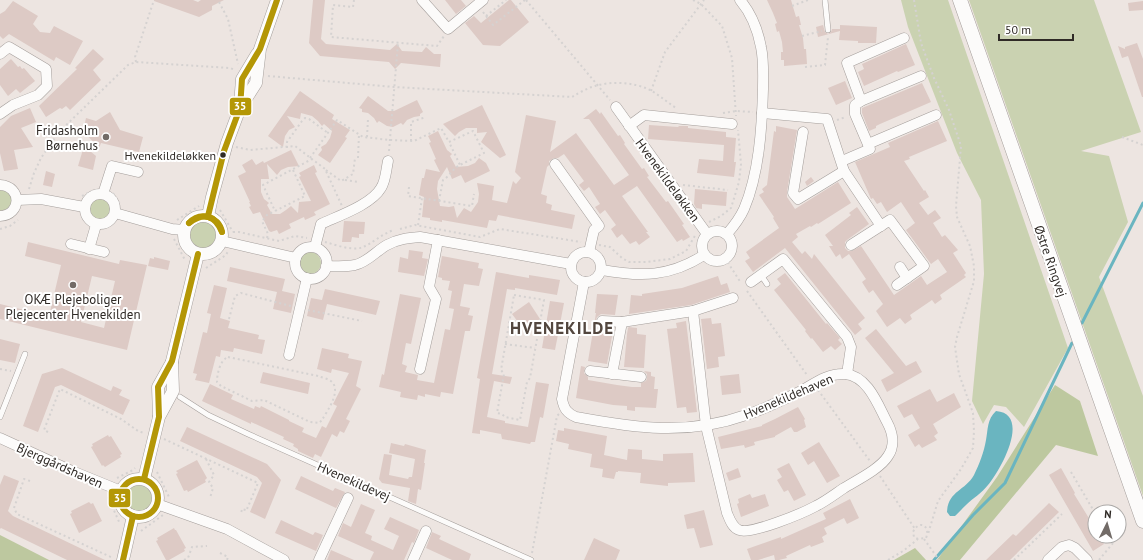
<svg xmlns="http://www.w3.org/2000/svg" width="1143" height="560" font-family="'PT Sans',sans-serif">
<style>
.green{fill:#cad2b1}
.forest{fill:#bdc89f}
.water{fill:#6ab5c0}
.lines{fill:none;stroke-linecap:round;stroke-linejoin:round}
.stream{stroke:#6ab5c0;stroke-width:3}
.building{fill:#ddcac5;fill-rule:evenodd}
.service-casing{stroke:#a49e9b;stroke-width:6}
.minor-casing{stroke:#a49e9b;stroke-width:11}
.tertiary-casing{stroke:#a49e9b;stroke-width:13}
.secondary-casing{stroke:#a49e9b;stroke-width:15}
.path{stroke:#d5d2d1;stroke-width:2;stroke-dasharray:2 3;stroke-linecap:butt}
.service{stroke:#fcfbfa;stroke-width:5}
.minor{stroke:#fcfbfa;stroke-width:10}
.tertiary{stroke:#fcfbfa;stroke-width:12}
.secondary{stroke:#fcfbfa;stroke-width:14}
.bus-1-casing{stroke:#fff;stroke-width:9}
.bus-1{stroke:#b49706;stroke-width:6}
.poi-dot{fill:#726b67;stroke:#fff;stroke-width:1.5}
.bus-dot{fill:#2f2a26;stroke:#fff;stroke-width:1.5}
.labels{text-anchor:middle;stroke-width:4;stroke-linejoin:round;paint-order:stroke}
.bus-label{font-size:12px;fill:#2f2a26;stroke:#fff;text-anchor:end}
.poi-label{font-size:13px;fill:#2f2a26;stroke:#fff;text-anchor:end}
.street-label{font-size:13px;fill:#2f2a26;stroke:#fff}
.district-label{font-size:17px;font-weight:bold;letter-spacing:1px;fill:#53473f;stroke:#fff}
.line-badge{stroke:#fff;stroke-width:1.5}
.badge-label{font-size:11px;text-anchor:middle;font-weight:bold;fill:#fff}
</style>
<rect width="100%" height="100%" fill="#ede5e1"/>
<g class="green">
<polygon points="901,0 948,0 1068,348 1024,427 1006,407 994,405 983,424 972,401 984,274 981,200 957,153 908,27"/>
<polygon points="969,0 1094,0 1141,132 1081,151 1109,156 1128,222 1099,277 1143,396 1143,496"/>
<path d="M0,190C15,190 16,208 0,212Z"/>
<circle cx="100" cy="209" r="11"/>
<circle cx="203" cy="236" r="14"/>
<circle cx="310" cy="263" r="11"/>
<circle cx="139" cy="498" r="15"/>
</g>
<g class="forest">
<polygon points="1055,385 1080,401 1098,456 1056,445 960,560 937,560 997,477"/>
<polygon points="0,535 49,560 0,560"/>
<polygon points="915,548 926,560 894,560"/>
</g>
<path class="water" d="M996,411C1032,414 1000,471 988,485C982,493 973,498 966,505C962,509 959,512 955,516H950L947,512C948,491 965,491 974,475C979,465 984,452 986,440C988,430 987,419 996,411Z"/>
<g class="lines">
<g class="stream">
<polyline points="1082,323 1143,203"/>
<polyline points="934,560 973,515 1005,483 1072,343"/>
</g>
</g>
<g class="building">
<polygon points="154,0 193,0 198,2 201,0 224,0 212,6 212,10 199,17 154,1"/>
<polygon points="313,0 325,0 321,39 326,44 390,50 397,44 402,51 422,52 426,47 434,54 441,54 440,67 401,63 395,69 389,62 320,56 309,43"/>
<polygon points="445,0 461,0 466,6 456,14"/>
<polygon points="509,0 511,0 529,22 500,46 483,45 465,23 474,16 481,23"/>
<polygon points="767,0 791,0 796,17 799,16 801,25 799,25 803,38 804,49 806,49 807,64 784,66 784,60 781,60 781,52 783,52 782,42 779,31 777,32 775,24 777,23 773,13"/>
<polygon points="13,1 38,16 33,24 40,32 50,33 54,26 83,41 70,65 56,57 54,61 9,34 3,39 0,36 0,14 5,11"/>
<polygon points="1143,1 1143,10 1129,11 1128,3"/>
<polygon points="823,25 825,32 828,34 831,32 832,29 840,29 840,25 877,27 876,43 858,43 858,41 839,40 840,31 818,37 816,27"/>
<polygon points="1137,43 1143,59 1143,97 1142,97 1128,56 1122,58 1118,46 1125,49 1125,47"/>
<polygon points="906,44 915,65 898,72 897,71 864,86 858,72 864,69 862,64"/>
<polygon points="93,49 104,59 93,70 101,80 70,110 66,106 62,109 60,108 46,117 39,106 77,69 75,68"/>
<polygon points="11,59 18,67 20,66 22,69 24,68 35,81 20,93 16,89 8,96 0,85 0,69"/>
<polygon points="845,81 852,98 836,105 828,88"/>
<polygon points="922,83 931,102 880,124 876,126 876,128 869,131 862,113 862,108"/>
<polygon points="300,91 334,115 332,119 350,130 345,137 347,138 330,163 318,155 322,150 321,147 326,144 330,138 332,131 324,124 322,126 318,121 312,116 301,113 300,119 287,116 295,127 289,130 285,136 283,147 268,136"/>
<polygon points="368,96 388,111 394,111 417,100 423,112 420,114 420,116 414,117 407,120 403,125 401,123 393,127 387,126 379,121 377,123 374,118 368,113 362,112 362,109 359,108"/>
<polygon points="482,105 506,155 500,158 481,142 487,132 477,133 477,128 466,128 459,132 455,136 443,124"/>
<polygon points="30,108 36,122 21,128 33,147 14,150 18,169 4,171 0,153 0,127 11,116"/>
<polygon points="596,109 600,114 601,112 618,136 620,135 625,143 624,144 642,169 644,168 649,176 647,177 666,202 668,201 684,224 682,225 690,237 683,241 682,239 677,242 637,186 622,196 648,232 646,232 650,237 639,245 636,241 630,244 622,234 617,238 611,229 616,225 605,210 600,214 595,207 600,204 589,187 584,191 579,185 584,181 564,154 558,158 554,158 549,161 549,165 547,167 541,194 547,196 546,203 552,205 551,210 575,215 572,229 498,215 496,221 489,220 487,228 442,220 442,222 430,220 430,218 422,217 424,197 419,195 422,178 424,178 426,169 440,172 434,160 436,159 429,143 431,142 428,136 438,131 447,150 452,154 450,156 456,167 468,166 475,163 479,158 486,163 490,171 465,183 461,175 452,179 447,167 438,181 437,189 440,206 449,207 454,206 457,218 464,208 471,212 478,202 479,194 477,183 494,186 492,200 507,203 513,181 516,184 521,178 515,172 526,115 556,121 550,152 576,133 614,185 629,175 589,119 583,119"/>
<polygon points="110,112 120,130 143,137 139,152 101,143 99,148 83,131 86,118 96,121"/>
<polygon points="938,121 947,141 909,157 910,159 904,161 924,191 925,190 929,197 919,203 928,215 935,210 941,218 933,223 942,237 945,235 958,250 953,253 966,273 964,275 966,277 940,295 942,299 935,304 932,300 910,315 912,319 905,324 900,318 887,327 876,311 883,304 873,290 869,293 862,282 866,279 849,254 842,259 840,254 836,257 829,246 833,246 825,235 851,215 849,213 857,207 869,224 847,240 845,242 845,248 848,251 852,251 861,246 894,295 921,276 927,285 947,272 938,259 931,264 906,230 915,223 901,202 887,212 881,202 877,204 873,198 871,199 855,162 890,147 888,143"/>
<polygon points="649,125 678,127 679,126 688,126 688,128 726,132 726,137 736,138 734,162 736,162 734,177 697,173 699,159 723,161 724,145 648,139"/>
<polygon points="776,126 797,130 787,192 787,197 795,209 838,182 851,203 818,224 817,223 811,227 810,226 796,234 798,237 792,242 802,254 805,251 812,259 814,254 865,318 858,324 862,329 855,335 785,248 753,272 745,261 750,258 746,252 779,228 773,218 774,217 759,195 764,192 762,189 767,185 774,131 776,132"/>
<polygon points="84,146 96,156 93,170 78,166"/>
<polygon points="291,150 299,166 288,167 281,170 277,175 267,164 269,179 261,179 261,192 264,199 269,203 267,205 272,214 280,214 286,210 291,206 298,213 299,202 311,201 299,177 301,176 299,173 314,165 317,172 315,173 330,204 314,212 316,215 305,220 304,217 289,224 291,228 279,234 277,230 271,232 269,231 260,212 253,214 249,207 251,206 249,202 250,202 238,176 246,172 242,165 252,159 256,165 263,161 264,163"/>
<polygon points="46,171 55,174 52,187 43,185"/>
<polygon points="811,177 814,181 807,186 805,182"/>
<polygon points="695,189 727,192 726,206 702,204 702,209 696,208 694,204"/>
<polygon points="344,221 365,222 364,234 359,234 359,238 352,237 351,242 342,242"/>
<path d="M28,242L119,264L120,260L147,265L127,350L0,319V304L49,316L61,265L25,256ZM92,276L115,281L104,328L81,322Z"/>
<polygon points="409,250 423,252 422,258 428,259 424,276 398,272 400,257 408,259"/>
<polygon points="442,256 479,263 478,268 483,269 479,286 464,284 460,306 470,308 468,315 473,316 470,331 465,331 453,394 441,392 440,397 425,394 425,397 418,395 417,400 400,397 401,392 379,387 382,374 384,375 400,294 421,298 411,344 406,343 402,364 407,366 405,372 418,375 417,380 434,383 445,329 450,330 454,309 449,308 452,291 448,290 450,281 442,280 442,278 438,277"/>
<polygon points="154,257 170,261 168,270 148,266 150,258 154,259"/>
<polygon points="230,267 285,279 282,291 295,294 291,313 273,309 277,292 227,281"/>
<polygon points="496,272 529,278 529,275 560,280 557,295 515,288 515,290 507,289 492,374 512,377 510,384 494,381 487,417 505,421 505,423 528,427 536,382 549,384 543,418 540,417 535,442 531,442 530,444 502,439 501,434 480,430 480,434 472,433 480,379 477,378"/>
<polygon points="785,273 826,324 827,323 840,338 838,340 842,344 835,350 831,346 823,352 812,338 811,339 805,331 806,330 774,290 781,284 777,279"/>
<polygon points="718,276 721,285 727,283 730,292 691,305 629,314 631,295 642,296 642,294 682,288"/>
<polygon points="214,285 227,288 220,318 230,321 228,328 259,335 258,339 265,340 262,354 234,348 233,352 221,350 220,357 216,356 209,383 195,380 197,374 193,373 203,332 207,333 211,314 207,313"/>
<polygon points="325,289 380,301 376,315 327,304 323,320 307,316 311,298 322,300"/>
<polygon points="597,294 618,295 615,315 601,314 597,317 596,320 596,324 601,327 601,329 613,331 607,364 588,361 596,313 595,313"/>
<polygon points="550,301 564,303 555,350 542,348"/>
<polygon points="529,302 540,319 524,330 512,314"/>
<polygon points="711,318 712,324 721,323 725,356 718,357 719,367 707,369 701,319"/>
<polygon points="686,321 697,412 687,413 686,407 677,408 667,329 677,328 676,323"/>
<polygon points="629,327 637,328 637,334 646,335 644,368 624,367 627,334 628,328"/>
<polygon points="876,329 906,366 916,361 922,372 887,392 881,380 894,373 865,338"/>
<polygon points="0,339 20,344 15,363 0,360"/>
<polygon points="322,348 349,354 348,358 362,361 356,386 361,389 346,419 350,421 344,433 340,431 337,437 332,434 321,457 315,454 313,458 298,451 298,449 293,446 294,444 283,439 284,437 251,422 251,424 202,401 210,384 233,395 231,399 254,409 255,406 260,408 261,406 289,420 289,421 304,428 302,432 316,438 322,426 326,428 337,406 333,404 349,373 332,369 331,373 317,369"/>
<polygon points="581,366 585,367 584,373 588,377 588,380 617,385 632,387 641,387 641,383 646,381 647,378 647,374 644,371 651,372 651,376 655,377 654,389 658,389 656,408 635,407 635,411 627,410 627,406 613,405 576,398"/>
<polygon points="62,368 111,391 113,386 122,390 119,395 130,400 123,415 61,385 55,387 38,432 23,426 42,374"/>
<polygon points="263,372 310,383 308,394 260,383"/>
<polygon points="739,374 741,393 722,395 720,376"/>
<polygon points="930,389 937,402 954,393 961,407 933,424 938,433 934,436 937,440 922,448 919,444 915,447 908,435 920,428 912,414 904,418 897,406"/>
<polygon points="798,407 805,419 804,420 806,427 797,432 794,432 791,427 775,436 775,437 754,442 755,445 745,448 744,445 721,449 718,437 762,426 762,425 775,419"/>
<polygon points="187,427 267,464 281,480 265,519 250,512 262,483 257,477 180,441"/>
<polygon points="564,428 607,436 604,455 627,460 628,449 642,450 642,459 663,461 663,454 693,453 695,482 668,483 668,486 640,483 641,473 618,471 618,472 616,472 614,479 602,477 603,469 590,467 592,454 568,449 569,444 556,441 558,430 564,431"/>
<polygon points="108,435 109,437 111,436 122,454 120,455 121,457 105,467 103,465 102,466 91,447 93,446 92,444"/>
<polygon points="819,442 840,476 827,483 814,461 808,465 801,453"/>
<polygon points="391,443 404,446 405,444 426,450 424,463 425,463 421,490 418,489 416,504 408,501 410,488 382,483 379,479 384,454 392,455 389,475 408,479 409,477 412,477 415,459 389,453"/>
<polygon points="197,460 207,478 205,480 206,482 188,492 187,490 184,491 176,474 178,473 176,471"/>
<polygon points="789,463 806,495 794,501 788,490 784,492 777,480 782,477 777,469"/>
<polygon points="738,468 741,477 729,481 726,473"/>
<polygon points="1061,468 1075,493 1074,494 1095,528 1095,536 1099,536 1104,544 1093,551 1049,475"/>
<polygon points="4,475 19,481 8,511 13,516 105,560 67,560 1,528 0,529 0,485"/>
<polygon points="301,476 333,491 335,488 345,492 336,508 295,489"/>
<polygon points="750,494 752,498 765,494 769,506 741,517 737,504 739,503 738,499"/>
<polygon points="850,499 859,518 847,524 844,518 824,528 827,534 822,537 824,542 811,547 810,545 786,556 787,558 779,560 775,560 774,555 758,560 751,560 747,549 781,537 781,539 826,519 823,513"/>
<polygon points="89,502 91,504 93,503 102,521 79,533 70,514 72,513 71,511"/>
<polygon points="1049,503 1059,512 1010,560 986,560 1013,534 1016,536"/>
<polygon points="361,504 375,510 365,533 372,536 371,540 393,550 399,536 384,529 390,517 419,530 414,543 412,542 404,560 370,560 374,552 338,536 343,523 351,527"/>
<polygon points="704,510 713,545 700,548 694,528 687,529 684,515"/>
<polygon points="281,520 313,535 315,532 323,535 316,551 275,533"/>
<polygon points="174,528 175,530 176,530 186,548 184,549 185,551 169,560 166,560 156,541 158,540 157,538"/>
<polygon points="432,532 441,536 439,539 471,554 469,560 452,560 426,548"/>
<polygon points="594,538 620,550 616,560 584,560"/>
<polygon points="331,550 354,560 327,560"/>
</g>
<g class="lines">
<g class="service-casing">
<g id="service">
<polyline points="825,0 828,30"/>
<polyline points="761,275 767,284"/>
<polyline points="180,397 208,415 248,434 531,560"/>
<polyline points="0,417 25,354"/>
</g>
</g>
<g class="minor-casing">
<g id="minor">
<polyline points="422,0 448,29 483,0"/>
<polyline points="0,54 9,47 46,69 47,86 38,95 13,105 0,114"/>
<polyline points="861,101 847,63 904,38"/>
<polyline points="616,107 707,234"/>
<polyline points="762,113 827,119 844,171 881,226"/>
<polyline points="629,126 644,115 732,124"/>
<polyline points="803,132 793,193 798,199 844,171"/>
<polyline points="868,144 936,115"/>
<polyline points="842,161 870,149 855,114 855,105 861,101 921,76"/>
<polyline points="555,164 599,226 594,230 589,252"/>
<path d="M0,185C22,186 22,215 0,216"/>
<circle cx="100" cy="209" r="15"/>
<polyline points="103,194 112,166 138,172"/>
<polyline points="17,200 41,199 84,207"/>
<polyline points="115,213 172,229 184,230"/>
<circle cx="717" cy="246" r="15"/>
<path d="M727,234C733,227 740,218 744,209C759,174 762,128 763,89C763,75 764,61 761,47C758,31 751,13 740,0"/>
<polyline points="222,241 296,258"/>
<polyline points="71,244 104,252"/>
<polyline points="851,245 890,220 924,266 897,285"/>
<path d="M315,247L321,224C338,216 371,205 381,188C386,180 386,170 388,161"/>
<circle cx="311" cy="263" r="16"/>
<polyline points="89,249 96,225"/>
<circle cx="586" cy="267" r="15"/>
<path d="M326,266C336,266 345,267 355,265C368,262 376,251 387,245C398,239 408,238 420,237L571,264"/>
<polyline points="900,267 907,278"/>
<path d="M602,270C641,277 670,277 704,255"/>
<path d="M584,282L562,399C564,409 567,413 576,417C635,428 687,436 746,415C765,409 783,400 801,391C815,383 828,373 845,374C868,376 878,405 887,422C893,433 895,446 888,456C880,469 857,480 844,488C835,494 826,501 816,506C803,513 751,535 739,530C732,527 730,520 727,513L706,426L693,311"/>
<polyline points="751,282 783,259 847,337 851,347 847,374"/>
<polyline points="602,321 622,322 693,311 733,298"/>
<polyline points="289,355 307,278"/>
<polyline points="420,369 436,299 429,287 438,240"/>
<polyline points="590,371 641,377"/>
<polyline points="612,374 622,322"/>
<polyline points="0,438 72,471 121,491"/>
<polyline points="157,504 227,529 284,560"/>
<polyline points="319,560 348,498"/>
<polyline points="413,560 426,531"/>
<polyline points="1048,560 1062,547 1069,545 1075,548 1087,560"/>
</g>
</g>
<g class="tertiary-casing">
<g id="tertiary">
<polyline points="240,105 242,79 257,54"/>
<circle cx="203" cy="235" r="19"/>
<polyline points="208,216 212,197 227,143 240,108 256,83 260,49 277,0"/>
<polyline points="159,416 158,387 172,362"/>
<circle cx="139" cy="498" r="19"/>
<polyline points="144,479 159,417 173,391 172,361 198,254"/>
<polyline points="123,560 133,516"/>
</g>
</g>
<g class="secondary-casing">
<polyline id="secondary" points="960,0 1143,521"/>
</g>
<g class="path">
<polyline points="354,0 353,7 333,5 331,37 437,46 444,36"/>
<polyline points="526,0 610,100"/>
<polyline points="693,0 701,4 722,26 732,58 736,116"/>
<polyline points="914,0 921,43 934,78 949,110 961,146 956,206 957,217 970,246 974,266 974,281 957,337 955,347 959,374 973,413 974,431 973,448 961,469 938,501 928,534"/>
<polyline points="219,2 228,19 238,64"/>
<polyline points="792,6 808,0"/>
<polyline points="483,12 493,25 525,0"/>
<polyline points="486,16 506,0"/>
<polyline points="802,36 822,31"/>
<polyline points="136,62 135,57 154,0"/>
<polyline points="805,67 825,65 828,37"/>
<path d="M268,76L394,87L572,97C579,93 587,88 595,86C611,81 634,82 650,90C659,95 667,102 676,108"/>
<polyline points="651,91 665,52 704,0"/>
<polyline points="723,113 736,111 753,112"/>
<polyline points="837,120 846,117"/>
<polyline points="367,137 368,119"/>
<polyline points="1122,137 1143,145"/>
<polyline points="411,141 411,122 426,117"/>
<polyline points="236,147 250,150 295,146 325,169 342,206"/>
<polyline points="287,148 287,142 302,121 305,118 309,119 328,133"/>
<polyline points="389,151 398,43"/>
<polyline points="310,158 337,120 363,137 390,140 414,141 441,128 449,142"/>
<polyline points="358,158 359,134"/>
<polyline points="293,170 305,196 275,211 263,185 312,159"/>
<polyline points="326,170 341,181 353,174 355,158"/>
<polyline points="345,180 359,182"/>
<polyline points="683,185 728,190"/>
<polyline points="409,187 408,196 472,206 474,194"/>
<polyline points="29,189 34,173 41,158 59,132 128,65 136,62 230,68 235,70"/>
<polyline points="113,193 120,204"/>
<polyline points="82,196 94,190"/>
<path d="M439,201L443,180C450,176 453,168 460,165L484,153L473,131L449,142L460,165"/>
<polyline points="220,210 233,232"/>
<polyline points="177,220 199,206"/>
<polyline points="709,222 721,216 731,208 739,182 741,164 738,130"/>
<polyline points="418,225 422,198"/>
<polyline points="0,229 10,226 18,220"/>
<polyline points="400,229 415,225 480,237 500,229 581,242"/>
<polyline points="233,232 239,232 279,241 295,236 307,238"/>
<polyline points="267,238 268,234 262,221 267,215 275,211"/>
<polyline points="174,239 185,260"/>
<path d="M325,242C336,245 349,250 360,248C371,245 381,234 394,230"/>
<polyline points="599,245 610,247 622,258 629,262 646,262 670,259 686,251 696,234"/>
<polyline points="725,258 741,283"/>
<polyline points="206,268 226,255 228,251"/>
<polyline points="747,291 807,375"/>
<polygon points="514,295 544,300 530,378 527,382 520,420 505,417 502,414 497,413 504,374 501,370"/>
<polyline points="308,310 362,321"/>
<polyline points="229,319 235,296 241,293 291,306"/>
<polyline points="505,344 535,348"/>
<path d="M228,357L318,376C323,378 330,379 333,383C340,394 327,411 322,420L319,423L310,422L264,400L252,401L221,386L217,382C217,374 220,360 228,357Z"/>
<polyline points="0,369 11,371"/>
<polyline points="818,390 870,461"/>
<polyline points="48,432 44,430 60,389 121,419 138,431 144,433"/>
<polyline points="164,439 258,483 247,509 245,508 244,512 239,510"/>
<polyline points="206,459 214,475 209,482 213,488 210,498"/>
<polyline points="157,472 169,497"/>
<polyline points="1071,472 1095,513"/>
<polyline points="880,476 915,529"/>
<polyline points="117,478 133,470 135,468"/>
<polyline points="30,481 24,479 14,508 17,514 113,558"/>
<polyline points="108,497 120,524"/>
<polyline points="141,531 163,515"/>
<polyline points="924,539 939,560"/>
<polyline points="220,553 228,557 227,560"/>
<polyline points="532,553 557,416 559,414"/>
<polyline points="184,560 188,558 192,547 207,546"/>
<path d="M888,560L903,551L918,539L926,538C931,526 919,519 913,532L914,537L918,539"/>
<polyline points="1014,560 1062,514"/>
<polyline points="1099,560 1113,543 1109,536"/>
</g>
<use href="#service" class="service"/>
<use href="#minor" class="minor"/>
<use href="#tertiary" class="tertiary"/>
<use href="#secondary" class="secondary"/>
<g class="bus-1-casing">
<g id="bus-1">
<polyline points="208,216 224,151 240,108 242,79 260,49 277,0"/>
<path d="M189,223C200,211 219,216 222,232"/>
<path d="M189,223C204,212 215,215 222,232"/>
<circle cx="139" cy="498" r="19"/>
<polyline points="144,479 159,417 158,387 172,361 198,254"/>
<polyline points="123,560 133,516"/>
</g>
</g>
<use href="#bus-1" class="bus-1"/>
</g>
<g class="poi-dot">
<circle cx="106" cy="137" r="4"/>
<circle cx="73" cy="285" r="4"/>
</g>
<circle class="bus-dot" cx="223" cy="155" r="3.5"/>
<g class="labels">
<g class="bus-label">
<text x="216" y="160">Hvenekildeløkken</text>
</g>
<g class="poi-label">
<text x="98" y="135">Fridasholm<tspan x="98" dy="15">Børnehus</tspan></text>
<text x="73" y="304" text-anchor="middle">OKÆ Plejeboliger<tspan x="73" dy="15">Plejecenter Hvenekilden</tspan></text>
</g>
<g class="street-label">
<text transform="translate(668 180) rotate(54)" y="5">Hvenekildeløkken</text>
<text transform="translate(1051 261) rotate(71)" y="5">Østre Ringvej</text>
<text transform="translate(788 396) rotate(-23)" y="5">Hvenekildehaven</text>
<text transform="translate(60 465) rotate(24)" y="5">Bjerggårdshaven</text>
<text transform="translate(354 481) rotate(24)" y="5">Hvenekildevej</text>
</g>
<g class="district-label">
<text x="562" y="334">HVENEKILDE</text>
</g>
</g>
<g class="line-badge">
<rect x="229" y="97" width="23" height="19" rx="4" fill="#b49706"/>
<rect x="108" y="488" width="23" height="20" rx="4" fill="#b49706"/>
</g>
<g class="badge-label">
<text x="240" y="110">35</text>
<text x="120" y="502">35</text>
</g>
<g transform="translate(1107 524) rotate(5)"><circle r="19" fill="#ffffff" stroke="#acaaa8"/>
<path d="M0-3L7 15L0 10L-7 15Z" fill="#726b67"/>
<text y="-6" font-size="11" font-weight="bold" text-anchor="middle" fill="#2f2a26">N</text>
</g>
<path d="M999 34v6h74v-6" fill="none" stroke="#2f2a26" stroke-width="2"/>
<text x="1005" y="34" font-size="12" fill="#2f2a26" stroke="#ffffff" stroke-width="3" paint-order="stroke">50 m</text>
</svg>
